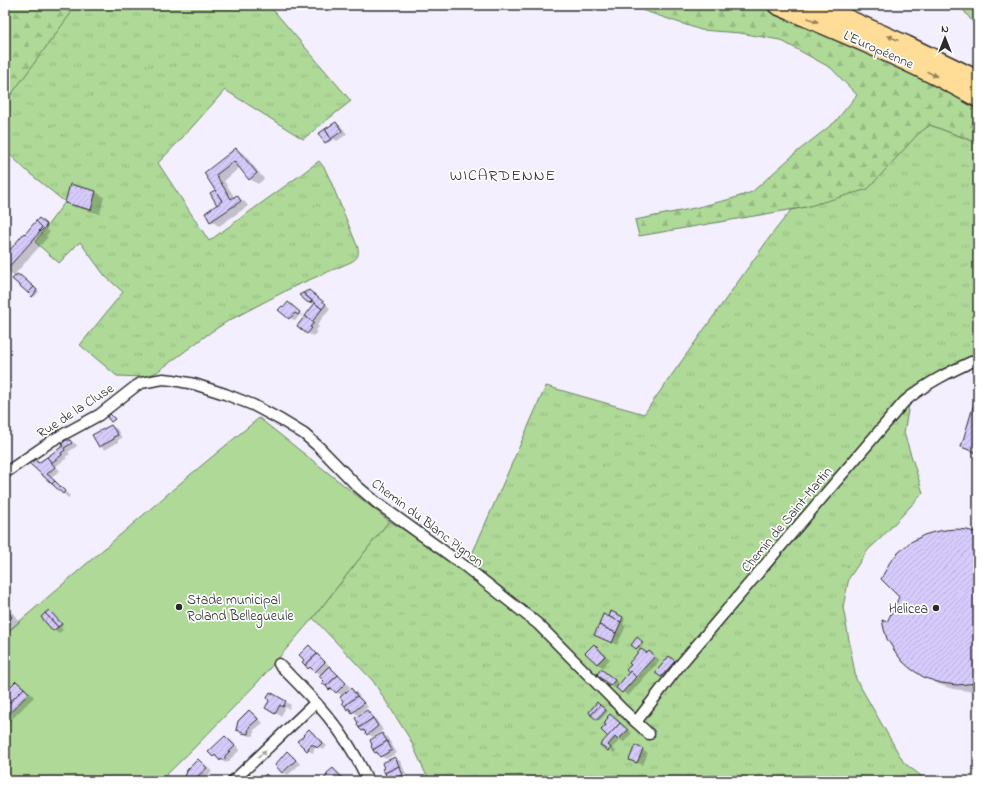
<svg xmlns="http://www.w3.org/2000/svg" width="983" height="786" font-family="'Indie Flower',sans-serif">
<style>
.grass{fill:url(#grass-tufts);stroke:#6c8261}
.forest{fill:url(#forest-firs);stroke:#6c8261}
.green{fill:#aed997;stroke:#6c8261}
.shadow{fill:#0003}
.building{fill:url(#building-hatch);stroke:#2b2b2b}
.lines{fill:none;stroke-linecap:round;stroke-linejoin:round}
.minor-casing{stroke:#2b2b2b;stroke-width:13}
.motorway-casing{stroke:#2b2b2b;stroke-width:21}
.minor{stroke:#fff;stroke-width:10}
.motorway{stroke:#ffdd96;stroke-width:18}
.oneway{fill:#958460}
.oneway2{fill:#a0a0a0}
.poi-dot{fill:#2b2b2b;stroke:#fff;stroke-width:1.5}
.labels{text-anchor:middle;stroke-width:3.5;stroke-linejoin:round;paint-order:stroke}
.street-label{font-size:14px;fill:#2b2b2b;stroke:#fff}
.poi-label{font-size:14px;fill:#2b2b2b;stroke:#fff;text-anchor:start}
.quarter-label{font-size:16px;letter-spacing:1px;fill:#2b2b2b;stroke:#fff}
</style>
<defs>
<pattern id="grass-tufts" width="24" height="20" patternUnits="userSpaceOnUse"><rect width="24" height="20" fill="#aed997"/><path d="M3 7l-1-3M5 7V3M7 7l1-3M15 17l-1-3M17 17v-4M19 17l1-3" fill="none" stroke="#96ba82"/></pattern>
<pattern id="forest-firs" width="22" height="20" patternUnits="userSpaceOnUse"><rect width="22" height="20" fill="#aed997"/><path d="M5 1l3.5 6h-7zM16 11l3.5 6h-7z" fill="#96ba82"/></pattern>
<pattern id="building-hatch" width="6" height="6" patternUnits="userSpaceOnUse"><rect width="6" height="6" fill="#d7cbfd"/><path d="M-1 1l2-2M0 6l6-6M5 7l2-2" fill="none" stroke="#b9aed9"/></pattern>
</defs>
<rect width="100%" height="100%" fill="#f3effe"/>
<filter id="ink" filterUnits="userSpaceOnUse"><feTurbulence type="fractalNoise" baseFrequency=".025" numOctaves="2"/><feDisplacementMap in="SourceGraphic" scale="8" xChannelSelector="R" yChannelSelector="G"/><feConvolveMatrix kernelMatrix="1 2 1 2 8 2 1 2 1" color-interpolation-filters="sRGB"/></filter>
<g filter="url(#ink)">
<g class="grass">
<path d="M59,5H269L351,101L303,139L225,90L184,136L158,163L209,241L299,176L319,161L325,169L331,182L358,248C359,255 358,258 351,262L295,286L228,321L211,332L157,372L150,375L142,377L117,376L80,345L123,292L105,276L80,242L59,263L35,242L65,202L28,172L5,150V103L70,13Z"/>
<polygon points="950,5 978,5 978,29 961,7"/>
<polygon points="930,125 978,143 978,363 954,374 921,393 909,405 904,433 923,493 882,537 868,550 849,578 843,607 856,679 904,763 928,781 429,781 410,739 373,681 313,618 389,521 438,550 465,570 546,386 644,414 772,234 791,210 806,207"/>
</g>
<g class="forest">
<polygon points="5,5 59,5 71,13 5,103"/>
<polygon points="627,5 759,5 882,58 949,91 978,109 978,143 930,125 918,134 868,189 806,207 639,236 635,220 690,209 731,199 752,192 798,151 835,122 857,95 831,68 780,40 740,33 701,30"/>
</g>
<polygon class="green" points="259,418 389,521 313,618 257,683 194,748 160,781 5,781 5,634 184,480"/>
<g class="shadow">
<polygon points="336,123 341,126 347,134 337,141 334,139 328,143 326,142"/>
<polygon points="236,149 244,154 264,179 258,184 250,179 240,167 224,181 235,198 237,197 245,202 248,206 219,226 211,221 218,205 219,194 206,174"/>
<polygon points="71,185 96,192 104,197 100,214 75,207 66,202"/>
<polygon points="39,219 48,226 46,229 50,232 46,236 48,237 15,274 26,280 38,290 39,292 34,297 32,296 15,276 5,270 5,258"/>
<polygon points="309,291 315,294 330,308 317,325 319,327 315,331 317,332 313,336 307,333 305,318 300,315 295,321 280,310 295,311 306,317 316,303 315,302 313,304 311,303 301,295"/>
<polygon points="978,394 978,455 973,453 962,447"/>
<polygon points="111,426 117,429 122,438 118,440 118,442 105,450 100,446 94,435"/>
<polygon points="70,441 76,444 77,446 68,452 70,454 65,457 67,458 56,466 60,471 51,477 70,496 68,498 31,463 35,460 40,463 64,446"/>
<polygon points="978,534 978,691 969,691 953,689 938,684 912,668 888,623"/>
<polygon points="5,609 14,614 20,622 5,635"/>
<polygon points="51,612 63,625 61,628 63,630 59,633 54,630"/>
<polygon points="612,613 625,619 623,624 626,626 617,645 601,637"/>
<polygon points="640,640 644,644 640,649 648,654 649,652 660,660 628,696 617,687 616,689 611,686 598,674 602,670 607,673 620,684 630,673 632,664 641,651 632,644"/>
<polygon points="594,645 599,649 610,659 603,667 597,664"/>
<polygon points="309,646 314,650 330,666 328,667 335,671 350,687 342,695 343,696 351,689 356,692 368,707 358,715 348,709 343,703 345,702 343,696 330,689 322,675 309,668 305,660"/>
<polygon points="669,657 680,665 667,680 661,676"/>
<polygon points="16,682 24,687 34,697 5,726 5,693"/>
<polygon points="271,694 291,705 289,709 286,707 281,716 266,708 270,701"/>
<polygon points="598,703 608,711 600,720 597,719"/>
<polygon points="249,711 255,714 263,723 254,730 254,736 249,736 237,730"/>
<polygon points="367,711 372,714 383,730 373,737 362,731"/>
<polygon points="610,715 616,718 632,733 624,742 620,740 612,748 616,751 614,753 601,745 609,737 607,725"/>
<polygon points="309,730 314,733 327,746 323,750 318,747 316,747 313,751 314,752 313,753 307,750"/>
<polygon points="382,734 387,737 397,753 386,759 376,753 372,746"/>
<polygon points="225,737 231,740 240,750 230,759 230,762 227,762 226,763 214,756"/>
<polygon points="636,747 648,753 643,765 635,762"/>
<polygon points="287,753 293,756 300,764 288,775 283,772 276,765"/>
<polygon points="395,758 400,761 408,778 402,781 393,781 390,778 387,776"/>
<polygon points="198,760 204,763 212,772 203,779 203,781 191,781 186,778"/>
<polygon points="333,769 338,772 346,781 323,781"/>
</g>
<g class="building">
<polygon points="336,122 342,131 331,139 325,129"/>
<polygon points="325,129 331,139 325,143 318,134"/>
<polygon points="236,148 257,173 249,180 234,161 216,175 231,199 237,195 241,201 210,222 205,213 222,201 204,173"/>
<polygon points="70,184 96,191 91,210 65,203"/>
<polygon points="215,190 222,201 217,205 210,193"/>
<polygon points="39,218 47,225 40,232 39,231 42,227 36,221"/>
<polygon points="36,221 42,227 39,231 40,232 5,271 5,256 24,233 25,234"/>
<polygon points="17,274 20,276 20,275 34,287 28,293 12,279"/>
<polygon points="34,287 37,290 32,297 28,293"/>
<polygon points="309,290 326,304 322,309 303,293"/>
<polygon points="303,293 312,301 310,303 307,302 299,295"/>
<polygon points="288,302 300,312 298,315 295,313 289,319 278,310 282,306 284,307"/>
<polygon points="315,303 322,309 312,322 305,316"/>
<polygon points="305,316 314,323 310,327 312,328 307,334 297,326"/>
<polygon points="978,390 978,453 961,447"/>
<polygon points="110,414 115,419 111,422 107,417"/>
<polygon points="111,425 118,435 113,437 114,439 99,447 92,435"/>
<polygon points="66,440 70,440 72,443 64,448 65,450 61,453 62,455 51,463 47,457 63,446 62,444"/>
<polygon points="47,457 55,467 47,474 55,481 52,484 29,463 35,459 38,463"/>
<polygon points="55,481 65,491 63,494 52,484"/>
<polygon points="956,529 967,530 978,533 978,683 957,685 941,683 925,678 911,669 903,662 896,653 887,639 884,629 882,620 887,622 899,597 881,579 890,562 897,554 909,543 924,535 934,532 945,530"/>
<polygon points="5,608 12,617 5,624"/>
<polygon points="49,610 62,624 58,627 45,613"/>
<polygon points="611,611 623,617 621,622 609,617"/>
<polygon points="45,613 58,627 53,631 41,617"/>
<polygon points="603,614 621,622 616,633 599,625"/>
<polygon points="599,625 616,633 612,643 594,635"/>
<polygon points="637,637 643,642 636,649 631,645"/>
<polygon points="594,644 605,656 597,664 585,653"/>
<polygon points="309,645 317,654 305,665 302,662 304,660 299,655"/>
<polygon points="641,649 647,653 649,651 655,656 636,677 630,671 629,673 626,670 631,665 629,663"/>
<polygon points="317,654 325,662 315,672 310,667 308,669 305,665"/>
<polygon points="669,656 675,661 661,677 655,673"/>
<polygon points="329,666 338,675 326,686 322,683 324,681 319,676"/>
<polygon points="601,669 615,680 610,686 597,674"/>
<polygon points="630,671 636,677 622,693 616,688"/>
<polygon points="338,675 346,683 336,693 331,688 329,690 326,686"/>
<polygon points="16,681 24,688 5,707 5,692"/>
<polygon points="24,688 29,693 5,718 5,707"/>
<polygon points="351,688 357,696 345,706 342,703 343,701 340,697"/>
<polygon points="270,692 286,701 283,707 280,705 275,714 265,708 269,701 268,699 267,698"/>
<polygon points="357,696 364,703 352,713 349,708 347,710 345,706"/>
<polygon points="597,702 600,705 591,715 589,712"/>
<polygon points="600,705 606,710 597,720 591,715"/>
<polygon points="249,710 258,719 249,727 248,734 242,733 243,732 236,730 238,721"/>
<polygon points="367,710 373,718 359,728 357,724 358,723 355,718"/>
<polygon points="610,714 620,723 608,737 601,730 606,725 604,724 606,722 605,721 608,718 607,717"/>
<polygon points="373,718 378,726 367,735 364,730 362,731 359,728"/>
<polygon points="620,723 628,730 618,740 615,737 608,745 611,748 608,751 600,745"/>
<polygon points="309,729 322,743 317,748 314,745 311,745 308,748 309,749 307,751 297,741 304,736 303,735"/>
<polygon points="382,733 387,741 373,750 371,746 372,745 370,740"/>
<polygon points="225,736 235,746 225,756 225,759 223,760 221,759 220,761 215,755 213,757 208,752"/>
<polygon points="387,741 392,750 380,757 377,752 375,753 373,750"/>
<polygon points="635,745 643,749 637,763 629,760"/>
<polygon points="287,751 296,760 282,773 275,765"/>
<polygon points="395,757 399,766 385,773 382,769 384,768 382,763"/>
<polygon points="198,759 207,768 198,776 197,781 191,781 191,780 185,778 187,770"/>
<polygon points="399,766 403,775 390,781 388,776 386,777 385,773"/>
<polygon points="333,768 345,781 322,781 327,775 327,773"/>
<polygon points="266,774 273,781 258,781"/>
</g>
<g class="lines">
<g class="minor-casing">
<g id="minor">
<polyline points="5,473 53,440 99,415 136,386 141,383 163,379 173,380 194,384 225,394 253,405 281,420 304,434 320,448 357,486 377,503 466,567 538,624 623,710 649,734"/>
<path d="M279,664C296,682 314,699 329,718C345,737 358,759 368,781"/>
<path d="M636,722L680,665L804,519L904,402C926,383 951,371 978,359"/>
<polyline points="233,781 315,703"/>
</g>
</g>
<g class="motorway-casing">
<g id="motorway">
<path d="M777,5C845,34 914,62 978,98"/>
<polyline points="816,5 906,45 978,80"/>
</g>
</g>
<use href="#minor" class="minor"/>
<use href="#motorway" class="motorway"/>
</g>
<defs><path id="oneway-solid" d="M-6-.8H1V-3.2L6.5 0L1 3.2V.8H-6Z"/></defs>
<g class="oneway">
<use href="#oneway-solid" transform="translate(813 20) rotate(23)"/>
<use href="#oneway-solid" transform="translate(893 38) rotate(-156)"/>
<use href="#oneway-solid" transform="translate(932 74) rotate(27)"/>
</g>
<use class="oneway2" href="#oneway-solid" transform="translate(262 754) rotate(-44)"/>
</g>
<g class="poi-dot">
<circle cx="179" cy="607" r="4"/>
<circle cx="936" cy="608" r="4"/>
</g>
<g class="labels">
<g class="street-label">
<text transform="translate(879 49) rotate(24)" y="5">L'Européenne</text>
<text transform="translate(75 410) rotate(-33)" y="5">Rue de la Cluse</text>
<text transform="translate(786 519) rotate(-50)" y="5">Chemin de Saint-Martin</text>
<text transform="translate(428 522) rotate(37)" y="5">Chemin du Blanc Pignon</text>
</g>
<g class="poi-label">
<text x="187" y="604">Stade municipal<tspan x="187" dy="16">Roland Bellegueule</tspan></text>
<text x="928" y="613" text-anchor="end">Helicea</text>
</g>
<g class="quarter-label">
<text x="503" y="180">WICARDENNE</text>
</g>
</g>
<rect width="983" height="786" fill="none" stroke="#fff" stroke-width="20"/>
<rect x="10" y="10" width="963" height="766" fill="none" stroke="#2b2b2b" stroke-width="1.5" filter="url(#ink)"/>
<g transform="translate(945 38)" stroke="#ffffff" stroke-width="3" paint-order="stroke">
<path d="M0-3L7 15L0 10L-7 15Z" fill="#2b2b2b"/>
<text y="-6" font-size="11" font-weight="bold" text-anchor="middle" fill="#2b2b2b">N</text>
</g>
</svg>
